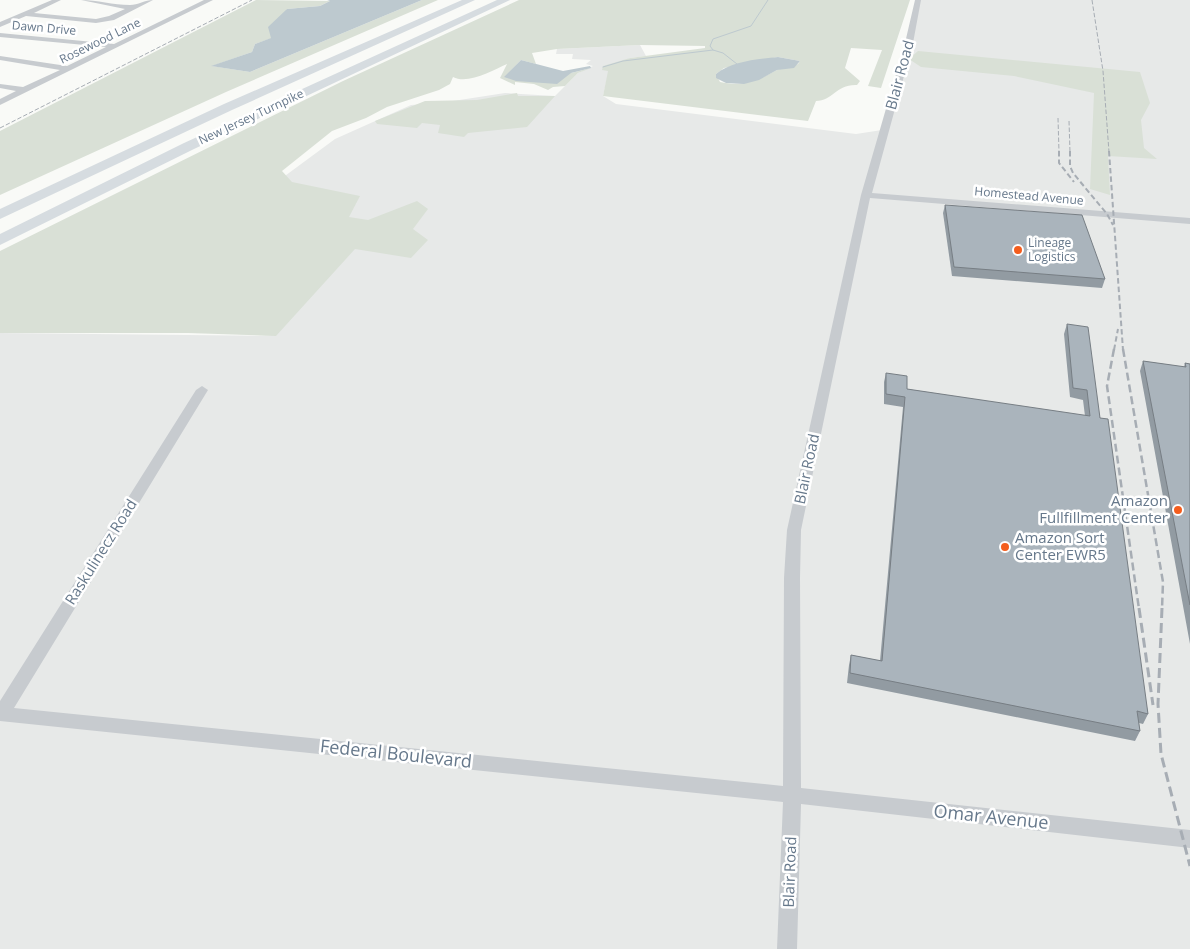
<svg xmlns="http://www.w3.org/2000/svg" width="1190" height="949" font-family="'Open Sans',sans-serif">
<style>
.built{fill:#e7e9e8}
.green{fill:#d9e0d6;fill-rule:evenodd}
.water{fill:#bdc9cf}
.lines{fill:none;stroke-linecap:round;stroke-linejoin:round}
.stream{stroke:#bdc9cf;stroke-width:1}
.minor{fill:#c7cbcf;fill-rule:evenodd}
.highway{fill:#d6dce0;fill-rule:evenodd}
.rail-far3{stroke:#a7adb4;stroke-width:1;stroke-dasharray:4.5 2;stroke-linecap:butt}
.rail-far2{stroke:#a7adb4;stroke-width:2;stroke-dasharray:5.5 3;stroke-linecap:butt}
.rail-far1{stroke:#a7adb4;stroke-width:2.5;stroke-dasharray:8 4;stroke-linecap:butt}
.rail{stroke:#a7adb4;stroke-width:3;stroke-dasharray:10 5;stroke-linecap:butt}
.wall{fill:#929ba2}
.building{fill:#aab4bc;stroke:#777e84}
.poi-dot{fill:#f45d1d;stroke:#fff;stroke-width:2}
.labels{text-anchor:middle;stroke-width:5;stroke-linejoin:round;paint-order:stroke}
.far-street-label{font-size:12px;fill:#66788b;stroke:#fff}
.far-poi-label{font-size:12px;fill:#66788b;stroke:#fff;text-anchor:start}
.street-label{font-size:15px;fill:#66788b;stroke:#fff}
.poi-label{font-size:15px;fill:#66788b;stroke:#fff;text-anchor:end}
.near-street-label{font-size:18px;fill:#66788b;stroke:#fff}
</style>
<rect width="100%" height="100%" fill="#f9faf7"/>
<polygon class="built" points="919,0 1190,0 1190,949 0,949 0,333 276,336 82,326 335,139 411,105 440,103 505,93 555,96 578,73 593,66 586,64 591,60 572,59 573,54 556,54 557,49 640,45 646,56 630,58 609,70 603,96 616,104 856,134 882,130"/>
<g class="green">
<polygon points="256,0 330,1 320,6 287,9 272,38 255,44 252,52 212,66 250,72 422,0 438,0 226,92 0,195 0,131"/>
<path d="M519,0H910L881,88L868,86L882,50L851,48L845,68L860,81L857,85C836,84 833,101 816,101L808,121L603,96L608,71L602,70L603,66L630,58L705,48V46L640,45L557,49L532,53L536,64L521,60L505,77L571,73L591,68L578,73L565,86L553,87L548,90L534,84L515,82V85L500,78L507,64C493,70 468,85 453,77L450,84L439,90L387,107L366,118L332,131L282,171L292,182L360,196L349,217L368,220L417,201L428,209L413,229L428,240L411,258L355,249L276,336L188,333H0V251L343,81ZM778,57L800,61L798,64C791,67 780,68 775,71C756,81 742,87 720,82L716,74L724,68Z"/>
<polygon points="918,51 1140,72 1150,103 1141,120 1144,148 1157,159 1108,156 1110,195 1090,189 1094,93 1014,76 921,67 909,59"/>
<polygon points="517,93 518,96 555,96 527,127 468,133 464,137 438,133 440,125 422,123 417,128 377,124 375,121 425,101 477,100"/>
</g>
<g class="water">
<polygon points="327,0 422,0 250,72 211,66 252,52 255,44 271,38 268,27 287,9 320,6 330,1"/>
<path d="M778,57L800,61L794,68L777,70L759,80L744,84L726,83L716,78V74C731,61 759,59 778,57Z"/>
<polygon points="521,60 563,71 590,66 591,68 571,73 557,84 516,81 504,77"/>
</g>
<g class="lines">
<g class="stream">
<polyline points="713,50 710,46 713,39 751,26 768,0"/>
<polyline points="603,67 623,61 713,50 723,53 737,64"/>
</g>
<g class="minor">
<path d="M52,0H61L34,13L96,19L109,16L125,9L81,0C97,0 113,5 130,5C138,5 145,0 153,0L114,20L96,23L26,16L0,27V22Z"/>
<polygon points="204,0 213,0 0,105 0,99 16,91 0,88 0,84 23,87 60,70 0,60 0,56 67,66 106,47 0,37 0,33 114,44"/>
<polygon points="915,0 921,0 913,43 872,193 1190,218 1190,224 870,198 801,530 800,578 801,788 1190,830 1190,848 801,804 797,949 777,949 783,802 0,721 0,701 196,390 202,386 208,390 14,708 783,786 784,578 787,530 861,195 905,43"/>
</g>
<g class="highway">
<polygon points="462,0 475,0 232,110 0,219 0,209 224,104"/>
<polygon points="497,0 510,0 194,149 0,245 0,234 184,143"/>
</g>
<g class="rail-far3">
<polyline points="1092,0 1103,71 1109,152"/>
<polyline points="1058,118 1059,152"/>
<polyline points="1069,121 1070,152"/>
<polyline points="0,128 252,0"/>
</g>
<g class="rail-far2">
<polyline points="1059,151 1059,163 1074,182"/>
<polyline points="1070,151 1070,166 1073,173 1107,214 1113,225"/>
<polyline points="1109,151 1123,350"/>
<polyline points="1114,350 1118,329"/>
</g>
<g class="rail-far1">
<polyline points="1114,349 1107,386 1139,609"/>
<polyline points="1123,349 1163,582 1162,609"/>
</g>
<g class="rail">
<polyline points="1139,608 1153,705"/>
<polyline points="1162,608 1158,704 1161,754 1190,866"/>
</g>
</g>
<g class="wall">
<polygon points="945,205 1105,279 1102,288 952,276 943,213"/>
<polygon points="1067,324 1100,418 1148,714 1143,724 1139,723 1140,731 1135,741 847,683 849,665 851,655 880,661 903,407 884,404 884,382 886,373 907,389 1085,416 1083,400 1070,397 1064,334"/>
<polygon points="1143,361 1184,367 1185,363 1190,364 1190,644 1140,371"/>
</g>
<g class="building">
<polygon points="945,205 1082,215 1105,279 954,267"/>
<polygon points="1067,324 1088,327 1100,418 1108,419 1148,714 1137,711 1140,731 850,673 851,655 882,661 905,397 886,394 886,373 907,376 907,389 1090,416 1087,390 1073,388"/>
<polygon points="1143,361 1186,367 1185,363 1190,364 1190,605"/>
</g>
<g class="poi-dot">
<circle cx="1018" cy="250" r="5"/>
<circle cx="1178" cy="510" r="5"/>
<circle cx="1005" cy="547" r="5"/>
</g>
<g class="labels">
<g class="far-street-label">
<text transform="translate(44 28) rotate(5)" y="4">Dawn Drive</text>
<text transform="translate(100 41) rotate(-26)" y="4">Rosewood Lane</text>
<text transform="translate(251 117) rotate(-25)" y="4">New Jersey Turnpike</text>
<text transform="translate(1029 196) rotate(5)" y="4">Homestead Avenue</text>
</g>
<g class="far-poi-label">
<text x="1028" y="247">Lineage<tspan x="1028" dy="14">Logistics</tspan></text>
</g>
<g class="street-label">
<text transform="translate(900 75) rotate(-75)" y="5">Blair Road</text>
<text transform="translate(807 469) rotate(-78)" y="5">Blair Road</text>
<text transform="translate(101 552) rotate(-58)" y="5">Raskulinecz Road</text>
<text transform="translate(790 872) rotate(-88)" y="5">Blair Road</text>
</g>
<g class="poi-label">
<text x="1168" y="506">Amazon<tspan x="1168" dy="17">Fullfillment Center</tspan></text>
<text x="1015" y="543" text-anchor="start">Amazon Sort<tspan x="1015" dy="17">Center EWR5</tspan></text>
</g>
<g class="near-street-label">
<text transform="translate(396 754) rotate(6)" y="6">Federal Boulevard</text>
<text transform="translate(991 817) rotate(6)" y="6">Omar Avenue</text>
</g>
</g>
</svg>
